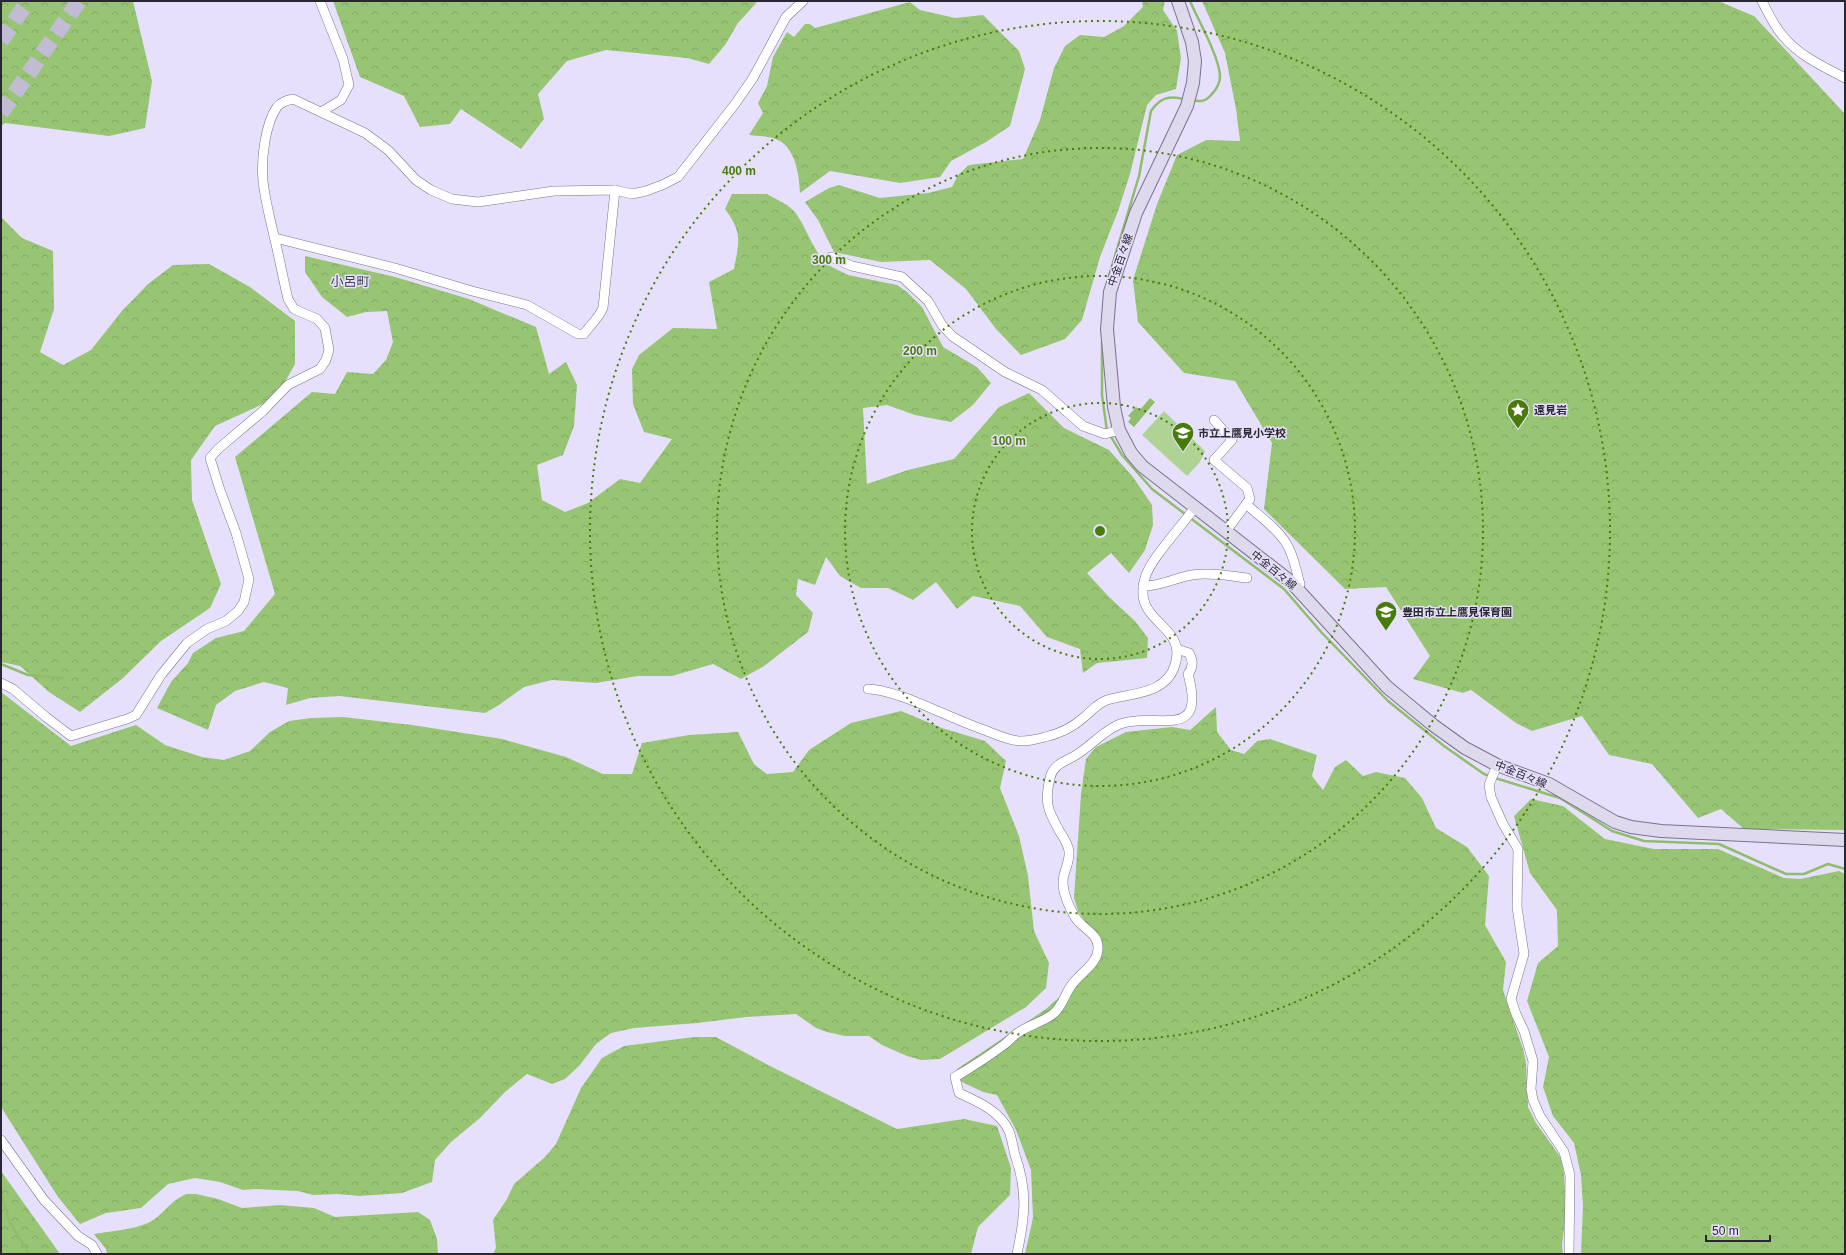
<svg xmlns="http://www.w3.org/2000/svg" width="1846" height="1255" font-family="Helvetica,'Noto Sans JP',sans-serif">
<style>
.green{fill:#afd295}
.forest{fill:url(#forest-crowns)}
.water{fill:#8fbd6b}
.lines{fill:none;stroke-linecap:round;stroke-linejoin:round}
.stream{stroke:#8fbd6b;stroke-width:2.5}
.motorway-tunnel{stroke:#c1bbd4;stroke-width:16;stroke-dasharray:16 8;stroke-linecap:butt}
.minor-casing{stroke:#79738c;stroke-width:10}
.secondary-casing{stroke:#79738c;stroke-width:14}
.minor{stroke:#fff;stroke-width:9}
.secondary{stroke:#dfd9ee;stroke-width:12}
.ring{fill:none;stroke:#487b09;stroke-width:2;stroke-dasharray:2 4}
.labels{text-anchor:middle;stroke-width:3;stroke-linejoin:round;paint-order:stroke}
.street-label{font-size:11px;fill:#282630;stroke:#e7e0fd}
.poi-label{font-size:11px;font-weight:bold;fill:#282630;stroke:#e7e0fd;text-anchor:start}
.quarter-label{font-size:13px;fill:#433d54;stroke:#e7e0fd}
.centre{fill:#487b09;stroke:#e7e0fd;stroke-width:2}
.ring-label{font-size:12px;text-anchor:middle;font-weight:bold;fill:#487b09;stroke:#e7e0fd;stroke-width:3;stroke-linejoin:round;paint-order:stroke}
</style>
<defs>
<pattern id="forest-crowns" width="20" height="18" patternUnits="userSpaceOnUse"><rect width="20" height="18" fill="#97c573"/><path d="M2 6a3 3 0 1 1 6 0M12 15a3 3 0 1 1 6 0" fill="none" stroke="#82a964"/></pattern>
</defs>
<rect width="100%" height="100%" fill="#e7e0fd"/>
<polygon class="green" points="1164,411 1205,451 1200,462 1187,476 1142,435"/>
<g class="forest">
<polygon points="1,1 133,1 152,81 145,128 109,136 5,123 1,126"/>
<polygon points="333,1 758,1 738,23 725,45 709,64 687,58 606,50 567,61 538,94 544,119 521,149 461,109 450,124 420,127 404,96 360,77"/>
<polygon points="1142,1 1165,1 1163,10 1177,31 1181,58 1176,89 1156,95 1147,105 1130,174 1118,211 1100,257 1082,320 1065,339 1021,355 996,329 966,289 930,260 881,262 834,252 818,220 805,202 829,188 839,185 880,198 928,193 952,187 958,175 969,165 1023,159 1040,120 1054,68 1065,46 1080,35 1104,37 1124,26 1143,7"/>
<polygon points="1202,1 1718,1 1754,16 1845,114 1845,830 1744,829 1721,809 1698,818 1652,764 1609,755 1582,716 1532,731 1516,723 1471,690 1463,693 1413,679 1430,656 1386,587 1345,589 1264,509 1272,443 1235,381 1184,373 1138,322 1133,280 1157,204 1177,155 1206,140 1240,141 1236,109 1225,53"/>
<path d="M910,2L920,10L955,18L983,15L1019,51L1025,69L1010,126L986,142L951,161L940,177L900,183L830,171L800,193C799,173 795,144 773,138C766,136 757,136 749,135L763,113L758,103L767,86L773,57L787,32L794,37L805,24H810L815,28Z"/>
<path d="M732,194H767L787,205L795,212L802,223L812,243L824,263L848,275L897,285L907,292L922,307L943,347L977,367L991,383L973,405L951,422L915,415L887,405L863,408L867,484L908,470L954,459L999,407L1029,393L1064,428L1109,450L1133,477L1152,505L1153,525L1145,550L1129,573L1111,553L1087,573L1108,596L1135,621L1148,638L1147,658L1097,663L1083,673L1080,649L1047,637L1020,606L973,596L957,609L936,582L913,600L888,588H861L840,576L826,557L815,585L798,579L796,595L813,613L808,632L764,666L741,679L713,664L672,676H638L596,683L552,680L524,687L499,705L485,713L339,696L310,698L286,705L288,688L264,682L235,691L216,705L208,730L157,708L171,682L188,663L193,653L216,638L244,631L275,594L235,457L312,392L335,394L347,372L373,374L386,360L393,342L387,311L366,312L347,317L322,297L305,272V256L395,277L469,299L536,327L549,374L566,362L577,385L574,426L563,455L537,465L542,500L565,512L588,503L620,479L640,483L672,439L644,432L633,404L632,369L639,355L673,328L717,329L709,282L734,269C739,242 743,233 725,209Z"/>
<polygon points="1,217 22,238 53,251 54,309 40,352 63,365 91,350 122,311 148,284 173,265 209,264 250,287 295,321 295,364 276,398 215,426 191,460 192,500 221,584 210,608 161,641 123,678 80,712 49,692 20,666 1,662"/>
<polygon points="1,692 71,746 136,725 165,745 202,757 224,760 250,751 270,732 289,721 311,718 343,717 412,725 502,739 566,757 603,774 632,774 642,743 689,735 738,732 754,764 767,774 793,772 809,750 851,723 901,711 942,728 985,741 1006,761 1000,788 1019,836 1028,876 1034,931 1049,963 1046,988 1026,1007 940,1059 921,1060 907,1056 882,1045 869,1036 845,1036 827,1032 816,1028 796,1014 746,1017 697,1023 634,1028 611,1033 596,1044 579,1066 565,1079 552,1084 527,1074 505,1092 480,1118 451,1142 435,1160 432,1182 402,1193 360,1196 337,1194 313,1195 298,1191 255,1189 243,1190 220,1182 195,1178 168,1184 141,1208 106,1213 80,1224 58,1197 1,1107"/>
<polygon points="1216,707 1217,732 1231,750 1244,754 1257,741 1270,739 1317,755 1312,776 1323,790 1335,767 1346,760 1363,776 1376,772 1405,778 1422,798 1436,828 1467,847 1489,876 1485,925 1506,962 1503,990 1523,1049 1526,1063 1528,1107 1536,1123 1561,1158 1564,1174 1566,1211 1562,1246 1563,1254 1025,1254 1033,1218 1031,1170 1016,1130 997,1095 983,1092 956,1079 957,1069 1046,1009 1065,992 1076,972 1099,953 1090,929 1078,911 1074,898 1081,794 1086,759 1096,747 1126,732 1172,727 1190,730"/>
<polygon points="1531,799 1563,806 1605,839 1654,849 1718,849 1784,878 1800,879 1839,871 1845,874 1845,1254 1581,1254 1583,1206 1581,1175 1574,1143 1553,1116 1543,1087 1549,1057 1527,1001 1538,963 1558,946 1557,910 1530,873 1514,816"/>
<polygon points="694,1037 716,1037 772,1067 897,1129 964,1119 997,1126 1011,1168 1010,1195 978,1227 971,1254 493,1254 496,1248 493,1220 507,1199 514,1184 545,1157 556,1144 581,1088 602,1058 624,1046"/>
<polygon points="1,1171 60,1254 1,1254"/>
<path d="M187,1194H196L218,1199L242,1208L280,1205L314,1208L335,1217L418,1212L430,1220L437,1239L438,1254H107L106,1249L94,1234C111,1231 132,1230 148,1223C163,1216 171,1199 187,1194Z"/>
</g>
<polygon class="water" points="1150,398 1155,402 1134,427 1128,422 1131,418 1128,416 1136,407 1140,410"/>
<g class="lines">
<g class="stream">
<path d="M1190,1C1198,20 1219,56 1220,76C1220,84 1216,90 1211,95C1205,102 1200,102 1191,100"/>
<path d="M1109,276L1139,176L1151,111C1160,98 1169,95 1184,99"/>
<polyline points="1102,342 1102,395 1107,431"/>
<polyline points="1110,435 1122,455 1152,489 1284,589 1322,633 1388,701 1444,746 1484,774 1490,776"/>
<polyline points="1,664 28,675 63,678"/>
<polyline points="1495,778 1560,798 1612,831 1644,841 1719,844 1786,874 1804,874 1828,864 1845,869"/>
<polyline points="1,1194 9,1221 29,1254"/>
</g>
<g class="motorway-tunnel">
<polyline points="1,41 28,1"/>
<polyline points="1,113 79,1"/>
</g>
<g class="minor-casing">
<g id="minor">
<polyline points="320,1 343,59 349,85 341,100 321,112"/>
<path d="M1762,1C1768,13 1774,26 1783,36C1798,55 1824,67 1845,78"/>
<path d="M275,238L395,268L472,291L527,305L578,334H584C591,324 598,319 603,308L615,190"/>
<polyline points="831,257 852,266 902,277 928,301 942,325 952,336 1005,372 1042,390 1083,426 1105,434 1119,430"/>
<polyline points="1214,420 1232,440 1214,460 1247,488 1250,499 1226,531"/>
<path d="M1246,504C1259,516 1277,528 1286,543C1294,555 1296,571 1300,584L1297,588"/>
<path d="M1143,586C1162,586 1174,578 1192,575C1210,572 1229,576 1247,578"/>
<path d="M1,683L13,689L46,717L71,736L127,719L136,715L161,675L187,643L207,629L226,621L238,611L244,602L249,579L236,533L220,490L210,458L218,449L263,411L288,385L320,369L326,360L329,350L325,328L317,319L294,309L288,299C283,278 279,256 274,236C270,218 265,200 263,181C261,160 265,124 277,107C281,102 288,100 293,99L365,133L388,150L416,180L431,190L452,199L478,202L554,191L615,190L632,194L646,191L662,185L678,177L735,104L753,78L786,17L803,1"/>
<path d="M868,689C880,689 891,693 903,697C931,707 958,721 987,731C997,735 1010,741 1021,741C1029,741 1038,739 1045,737C1058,734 1073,727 1083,718C1091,712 1096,704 1107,700C1130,693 1166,695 1175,665C1188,623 1131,624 1145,578C1150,559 1183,525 1195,507"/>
<polyline points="1497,765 1489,785 1491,797 1503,824 1518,849 1517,907 1524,954 1511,999 1516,1014 1524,1031 1533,1061 1531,1089 1533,1100 1540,1116 1564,1152 1570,1175 1569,1254"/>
<polyline points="1,1140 44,1200 78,1236 92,1245 97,1254"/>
<path d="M1017,1254C1025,1216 1028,1192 1015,1155C1013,1147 1012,1139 1009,1131C1000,1111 977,1101 959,1093L955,1077C972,1067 989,1056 1005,1044C1010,1040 1014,1035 1019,1032C1029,1025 1043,1022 1053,1014C1062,1007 1065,994 1071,986C1079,973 1099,964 1098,947C1098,933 1081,928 1075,917C1068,905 1060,889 1064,875C1066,867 1070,859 1069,851C1068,844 1064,838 1060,832C1048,811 1044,803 1050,778C1053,764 1065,762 1076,755C1091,746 1104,730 1120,724C1157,711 1207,743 1188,674C1194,667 1193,660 1189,653L1177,649"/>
</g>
</g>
<g class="secondary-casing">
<polyline id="secondary" points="1178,1 1192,42 1195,61 1193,83 1187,106 1136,213 1110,292 1107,329 1114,407 1119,430 1131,453 1142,466 1290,581 1387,687 1433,725 1465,748 1497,765 1549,784 1615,822 1631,827 1661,831 1845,840"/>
</g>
<use href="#minor" class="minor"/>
<use href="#secondary" class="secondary"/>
</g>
<g class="ring">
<circle cx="1100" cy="531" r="128"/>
<circle cx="1100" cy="531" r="255"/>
<circle cx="1100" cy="531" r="383"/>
<circle cx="1100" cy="531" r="510"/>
</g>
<defs>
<g id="sight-pin" transform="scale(1.15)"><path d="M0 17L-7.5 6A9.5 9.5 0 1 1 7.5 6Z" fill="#487b09" stroke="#e7e0fd"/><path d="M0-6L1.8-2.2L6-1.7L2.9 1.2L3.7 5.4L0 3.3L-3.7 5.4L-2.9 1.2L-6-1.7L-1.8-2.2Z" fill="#fff"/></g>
<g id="school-pin" transform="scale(1.15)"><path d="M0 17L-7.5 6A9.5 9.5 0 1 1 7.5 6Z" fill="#487b09" stroke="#e7e0fd"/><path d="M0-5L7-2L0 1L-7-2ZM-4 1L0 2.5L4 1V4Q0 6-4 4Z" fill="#fff"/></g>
</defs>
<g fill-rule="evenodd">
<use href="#sight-pin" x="1518" y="410"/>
<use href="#school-pin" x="1183" y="433"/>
<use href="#school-pin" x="1386" y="612"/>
</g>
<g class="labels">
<g class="street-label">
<text transform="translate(1120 260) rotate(-71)" y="4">中金百々線</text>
<text transform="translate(1274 570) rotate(39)" y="4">中金百々線</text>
<text transform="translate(1521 774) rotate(22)" y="4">中金百々線</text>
</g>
<g class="poi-label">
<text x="1534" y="414">遠見岩</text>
<text x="1198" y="437">市立上鷹見小学校</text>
<text x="1402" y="616">豊田市立上鷹見保育園</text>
</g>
<g class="quarter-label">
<text x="350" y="286">小呂町</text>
</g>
</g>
<circle cx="1100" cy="531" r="6" class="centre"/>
<g class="ring-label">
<text x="739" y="175">400 m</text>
<text x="829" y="264">300 m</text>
<text x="920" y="355">200 m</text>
<text x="1009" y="445">100 m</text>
</g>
<rect width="1846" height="1255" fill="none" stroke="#282630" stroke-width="4"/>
<path d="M1706 1235v6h64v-6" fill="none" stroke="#282630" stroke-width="2"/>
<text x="1712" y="1235" font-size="12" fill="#282630" stroke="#e7e0fd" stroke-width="3" paint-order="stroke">50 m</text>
</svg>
